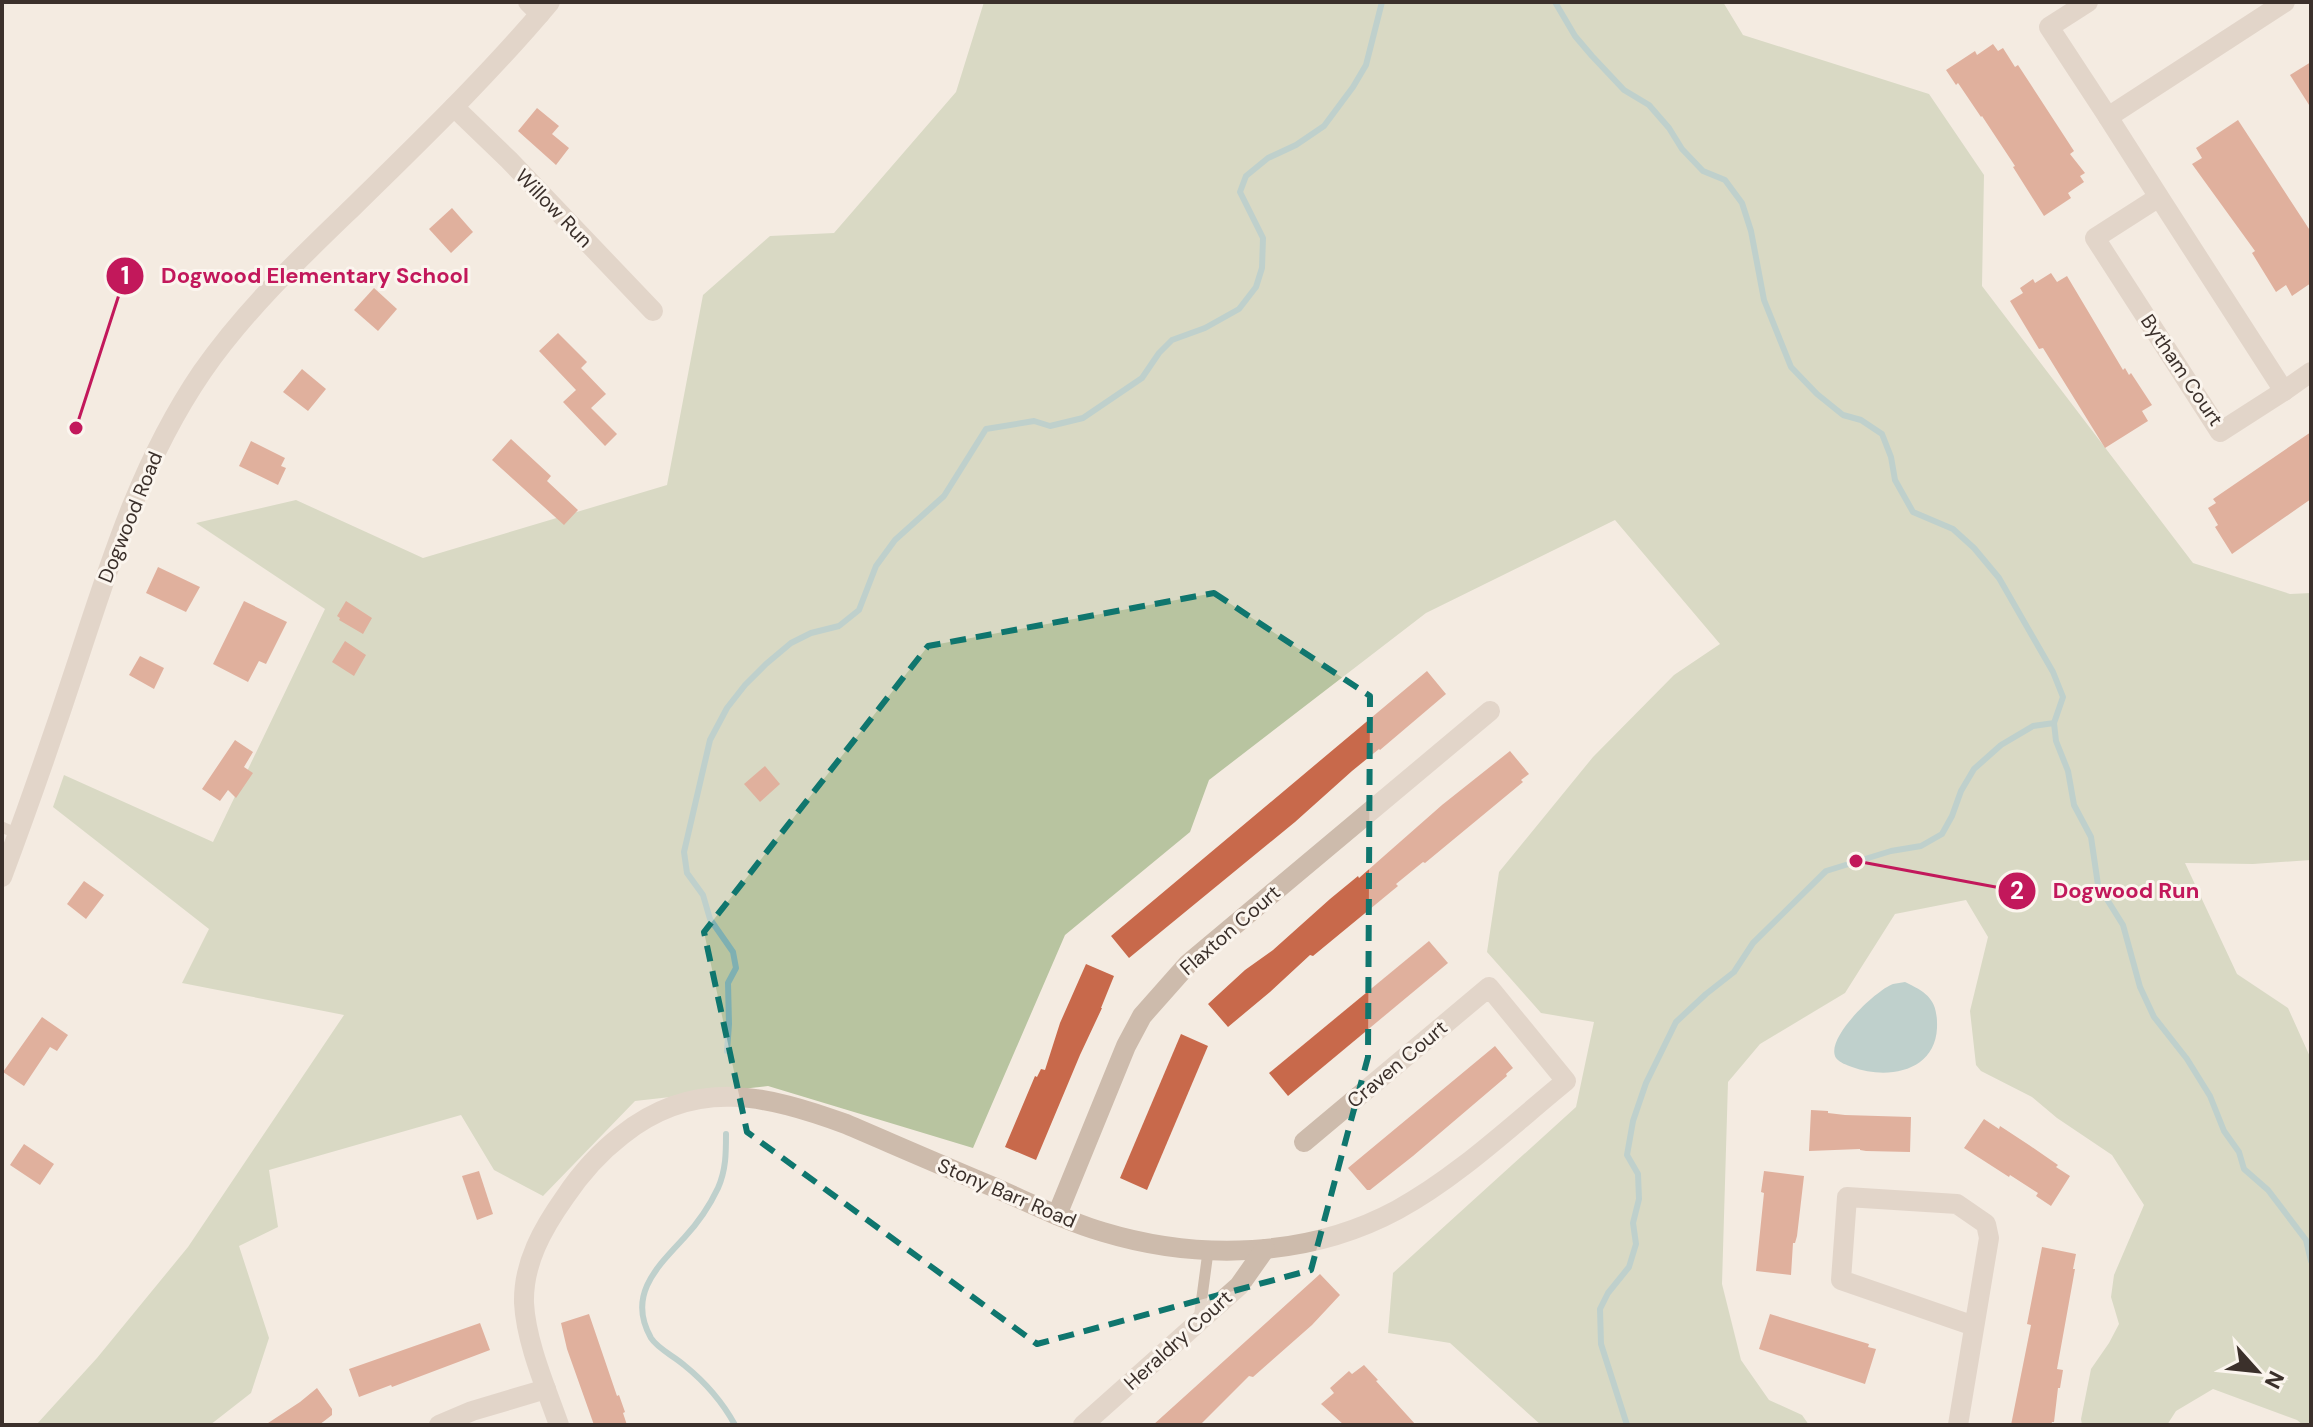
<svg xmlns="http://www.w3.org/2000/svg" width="2313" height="1427" font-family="'DM Sans',sans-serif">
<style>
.green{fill:#b8c4a0}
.water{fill:#7fb0b2}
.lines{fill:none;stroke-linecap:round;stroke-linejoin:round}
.stream{stroke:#7fb0b2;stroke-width:6}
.building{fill:#c8694b}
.service{stroke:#cdbbac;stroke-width:11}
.minor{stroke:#cdbbac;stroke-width:20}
.tertiary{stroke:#cdbbac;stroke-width:20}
.marked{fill:none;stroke:#0f766e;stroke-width:6;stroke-dasharray:16 10;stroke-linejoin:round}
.labels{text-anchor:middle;stroke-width:6;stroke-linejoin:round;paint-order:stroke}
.street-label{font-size:20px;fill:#3b302b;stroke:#fbf5ee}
.leader{fill:none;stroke:#c2185b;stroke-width:3}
.callout-dot{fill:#c2185b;stroke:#fbf5ee;stroke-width:3}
.mark-label{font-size:24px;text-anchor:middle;font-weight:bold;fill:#fff}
.callout-label{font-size:22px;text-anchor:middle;font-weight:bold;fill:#c2185b;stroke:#fbf5ee;stroke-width:6;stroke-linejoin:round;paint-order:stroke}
</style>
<rect width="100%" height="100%" fill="#f4ebe1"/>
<polygon class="green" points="984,2 1723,2 1743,35 1929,94 1984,175 1982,286 2193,563 2290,594 2311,593 2311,860 2253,864 2185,863 2237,974 2288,1008 2311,1059 2311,1425 2303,1425 2297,1420 2213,1389 2176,1411 2167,1425 2082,1425 2081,1419 2091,1369 2109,1343 2119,1324 2111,1297 2114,1275 2144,1205 2112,1155 2057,1118 2032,1097 1981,1071 1976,1065 1970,1011 1988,937 1966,900 1895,914 1845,993 1760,1044 1728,1082 1722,1284 1741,1360 1769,1400 1802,1415 1809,1425 1541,1425 1450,1343 1388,1333 1393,1273 1576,1107 1594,1022 1541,1013 1487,952 1499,872 1593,757 1674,675 1720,644 1615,520 1426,613 1209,780 1190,832 1065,935 973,1148 768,1086 635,1101 543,1196 494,1170 461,1115 269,1170 278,1227 239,1246 269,1338 251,1393 210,1425 36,1425 97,1358 188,1247 344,1015 182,983 209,929 53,807 64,775 213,842 325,609 196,523 296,500 423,558 667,485 703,295 770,236 834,233 956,92"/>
<path class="water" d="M1905,982C1928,993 1938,1000 1937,1028C1935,1072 1887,1080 1852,1067C1847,1065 1840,1063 1836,1058C1824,1039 1876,990 1893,984C1897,983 1901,983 1905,982Z"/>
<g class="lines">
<g class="stream">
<polyline points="1555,2 1575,36 1592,56 1624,90 1649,105 1669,128 1682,149 1703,171 1725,180 1742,203 1751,231 1764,300 1791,367 1817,394 1843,415 1861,420 1882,434 1891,457 1895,480 1913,512 1953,529 1974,548 1999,578 2053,672 2063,697 2054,723 2033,726 2001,745 1974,769 1961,791 1952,816 1942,834 1921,846 1891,851 1826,871 1753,943 1734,972 1706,994 1676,1022 1646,1083 1633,1121 1627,1155 1638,1174 1639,1199 1633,1223 1636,1244 1629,1267 1608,1293 1600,1309 1601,1344 1627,1425"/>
<polyline points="2054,723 2056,741 2068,771 2074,805 2091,837 2098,885 2123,925 2140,987 2154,1017 2187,1059 2210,1096 2224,1131 2239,1152 2244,1169 2268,1190 2306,1240 2311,1261"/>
<polyline points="727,1051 729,1024 728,983 736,968 733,952 710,919 703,895 687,873 684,852 710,740 727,708 745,685 766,664 791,643 811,633 839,626 859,610 876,566 895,540 944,496 986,429 1034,421 1050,426 1083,418 1142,378 1159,353 1172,340 1205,328 1239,309 1256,287 1262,268 1263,238 1240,192 1246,176 1268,158 1296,145 1324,126 1353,87 1366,65 1382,2"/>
<path d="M726,1134C726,1153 726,1170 718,1188C710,1205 697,1224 684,1238C656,1268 627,1296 651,1338C658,1349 674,1356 684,1365C705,1382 722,1401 735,1425"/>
</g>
</g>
<g class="building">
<polygon points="1993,44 1998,51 2003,48 2015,67 2018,65 2074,151 2070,154 2085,173 2080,176 2084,182 2068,193 2071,198 2044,216 2013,167 2015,166 1982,116 1981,117 1958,83 1956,85 1946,70 1975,51 1977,55"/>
<polygon points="2311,62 2311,108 2290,75"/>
<polygon points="537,108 559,126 552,134 569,148 556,165 518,131"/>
<polygon points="2238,120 2311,232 2311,283 2292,296 2286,285 2276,292 2252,253 2255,251 2192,164 2202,158 2196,148"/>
<polygon points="452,208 473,232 451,253 429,229"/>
<polygon points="2051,273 2057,282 2067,276 2123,370 2125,368 2129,375 2131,373 2152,405 2142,411 2148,421 2105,448 2043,348 2039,349 2010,301 2023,293 2020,288 2033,279 2035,283"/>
<polygon points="374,288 397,309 378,331 354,310"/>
<polygon points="558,333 587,362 581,368 606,394 591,408 617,434 605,446 563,402 576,390 539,351"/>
<polygon points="302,369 326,389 308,411 283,392"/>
<polygon points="2311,432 2311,499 2232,554 2215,527 2218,525 2208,508 2216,503 2213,499"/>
<polygon points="511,439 551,476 547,481 578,510 564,525 492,460"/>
<polygon points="251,441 285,458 281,466 286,468 278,485 239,466"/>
<polygon points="158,567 200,587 186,612 146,593"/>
<polygon points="244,601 287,622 266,664 259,661 248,682 213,664"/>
<polygon points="346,601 372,618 363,634 339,620 340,618 337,616"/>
<polygon points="345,641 366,655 354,676 332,662"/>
<polygon points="140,656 164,668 154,689 129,675"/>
<polygon points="1427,671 1446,694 1380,750 1379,749 1352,771 1295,822 1129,958 1111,936"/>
<polygon points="235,740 253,752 244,767 253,773 236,798 228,790 220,801 202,789"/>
<polygon points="1510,751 1529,774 1521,780 1523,782 1425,863 1423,862 1396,884 1398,886 1313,956 1310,955 1270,992 1228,1027 1208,1004 1245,970 1273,950 1330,899 1358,876 1359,878 1442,805"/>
<polygon points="765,766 780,784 760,802 744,784"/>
<polygon points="84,881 104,895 86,919 67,904"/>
<polygon points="1429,941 1448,963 1288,1096 1269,1073"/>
<polygon points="1086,964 1114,976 1101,1008 1102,1008 1080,1055 1036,1160 1005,1147 1035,1076 1037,1077 1041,1069 1045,1070 1060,1023"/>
<polygon points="42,1017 68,1035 57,1051 50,1047 24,1086 3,1072"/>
<polygon points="1181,1034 1208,1046 1147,1190 1120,1178"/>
<polygon points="1495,1046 1513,1068 1506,1074 1507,1076 1413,1156 1370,1190 1367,1190 1348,1168"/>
<polygon points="1811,1110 1828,1111 1828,1113 1845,1115 1911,1117 1910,1152 1866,1151 1860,1150 1860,1149 1809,1151"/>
<polygon points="1984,1119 1999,1129 2000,1126 2029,1145 2058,1165 2056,1167 2070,1176 2051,1206 2036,1196 2038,1193 2010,1175 2009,1177 1964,1148"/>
<polygon points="24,1144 54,1164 40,1185 10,1165"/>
<polygon points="479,1171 493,1214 477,1220 462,1176"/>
<polygon points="1764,1171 1804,1176 1797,1236 1795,1243 1793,1243 1791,1275 1756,1271 1764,1193 1761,1192"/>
<polygon points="2042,1247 2076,1254 2073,1269 2075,1269 2057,1369 2063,1370 2060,1388 2058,1388 2054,1422 2052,1422 2051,1425 2011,1425 2031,1325 2027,1324"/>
<polygon points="1320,1274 1340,1295 1312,1325 1253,1377 1249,1376 1200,1425 1153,1425"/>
<polygon points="589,1314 617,1396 619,1395 625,1412 623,1413 627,1425 594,1425 567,1349 561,1323"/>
<polygon points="1770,1314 1869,1344 1868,1347 1876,1349 1865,1384 1759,1349"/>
<polygon points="480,1323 490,1350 392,1387 391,1385 359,1397 349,1369"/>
<polygon points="1364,1365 1378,1380 1376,1381 1416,1425 1344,1425 1321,1404 1334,1393 1330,1388 1349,1371 1352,1374"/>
<polygon points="317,1388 332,1409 332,1415 319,1425 265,1425 300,1402"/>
</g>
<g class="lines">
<g class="service">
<polyline points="2,827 18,834"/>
<polyline points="1199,1319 1208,1252"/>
</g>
<g class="minor">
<polyline points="528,2 540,14"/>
<polyline points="2088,2 2049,27 2108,117 2285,2"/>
<polyline points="454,107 509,160 653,311"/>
<polyline points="2108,117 2159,197 2095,238 2220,432 2284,391 2159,197"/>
<polyline points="2284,391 2311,372"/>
<polyline points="1057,1215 1126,1046 1142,1016 1188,964 1490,711"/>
<polyline points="439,1425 472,1411 546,1389"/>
<path d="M559,1425C546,1388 526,1342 524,1303C523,1263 543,1228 565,1197C581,1173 600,1152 622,1135C695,1077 766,1095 846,1124C895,1145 943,1166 991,1186C1028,1202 1065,1221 1103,1232C1199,1261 1308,1258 1397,1210C1459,1176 1512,1125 1566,1081L1489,987L1304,1142"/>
<polyline points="1083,1425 1239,1286 1265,1249"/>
<polyline points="1958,1425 1989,1238 1986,1224 1957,1204 1847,1197 1841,1280 1974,1326"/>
</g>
<path class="tertiary" d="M2,877C29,805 54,733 78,660C111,559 142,460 202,372C245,310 299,259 353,207C420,141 489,75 550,2"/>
</g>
<path d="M0 0H2313V1427H0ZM1214,593L1370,696L1368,1057L1311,1270L1037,1344L747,1132L704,932L928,646Z" fill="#f4ebe1" fill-opacity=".55" fill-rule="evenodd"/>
<path class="marked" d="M1214,593L1370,696L1368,1057L1311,1270L1037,1344L747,1132L704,932L928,646Z"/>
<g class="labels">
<g class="street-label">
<text transform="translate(554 208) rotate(46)" y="7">Willow Run</text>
<text transform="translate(2182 370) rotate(56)" y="7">Bytham Court</text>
<text transform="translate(130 517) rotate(-68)" y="7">Dogwood Road</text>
<text transform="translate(1230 930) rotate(-41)" y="7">Flaxton Court</text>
<text transform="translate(1397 1064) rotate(-40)" y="7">Craven Court</text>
<text transform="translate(1007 1193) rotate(23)" y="7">Stony Barr Road</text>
<text transform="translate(1178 1340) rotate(-42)" y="7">Heraldry Court</text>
</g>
</g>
<path class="leader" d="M76 428L125 276M1856 861L2017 891"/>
<g class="callout-dot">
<circle cx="76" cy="428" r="8"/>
<circle cx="1856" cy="861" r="8"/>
<circle cx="125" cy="276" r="20"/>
<circle cx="2017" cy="891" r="20"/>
</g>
<g class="mark-label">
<text x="125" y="284">1</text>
<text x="2017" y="899">2</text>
</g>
<g class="callout-label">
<text x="315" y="283">Dogwood Elementary School</text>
<text x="2126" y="898">Dogwood Run</text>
</g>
<rect width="2313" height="1427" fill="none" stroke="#3b302b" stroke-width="8"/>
<g transform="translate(2257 1371) rotate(117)" stroke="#fbf5ee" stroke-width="6" paint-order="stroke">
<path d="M0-6L14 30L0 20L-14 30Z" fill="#3b302b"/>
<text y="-12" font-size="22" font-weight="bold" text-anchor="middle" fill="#3b302b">N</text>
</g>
</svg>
